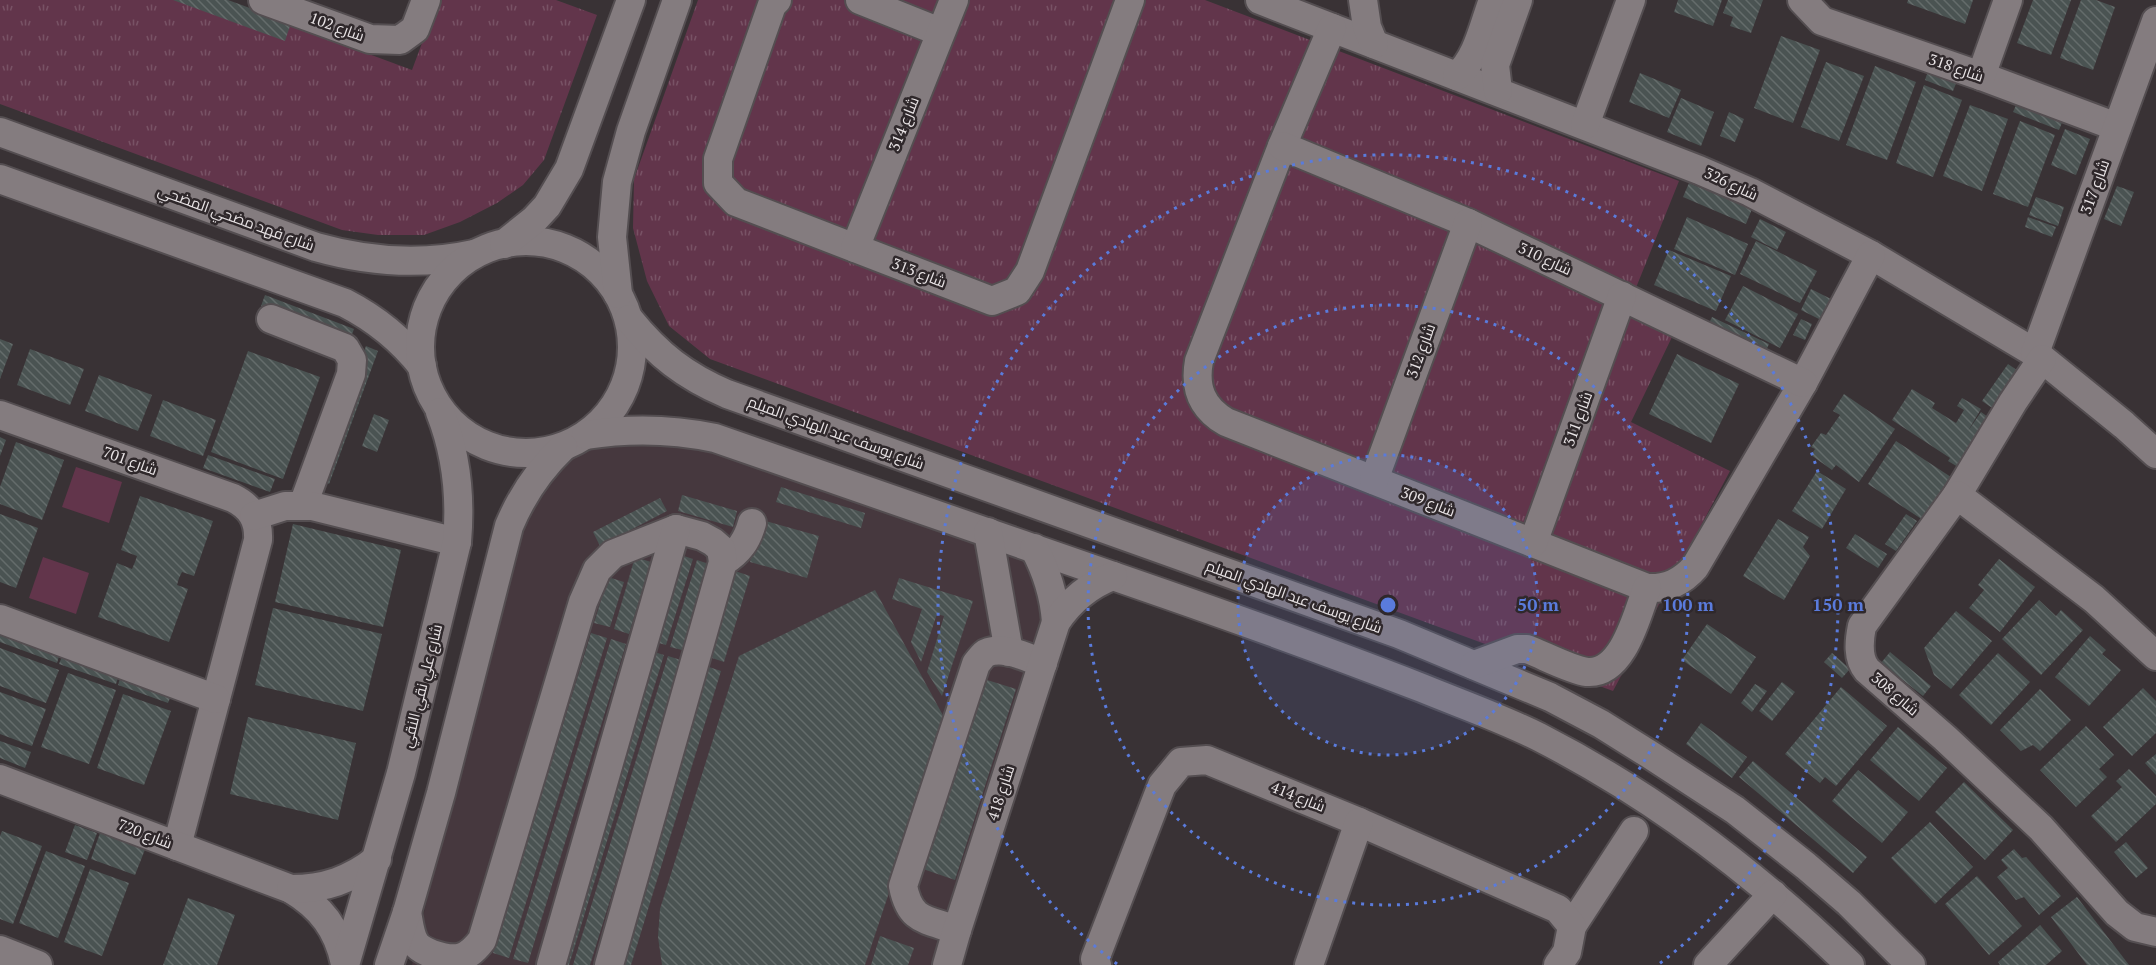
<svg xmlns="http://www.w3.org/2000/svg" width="2156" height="965" font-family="'PT Serif',Cairo,serif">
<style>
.built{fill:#46383e}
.grass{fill:url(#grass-tufts)}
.green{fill:#62354b}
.building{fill:url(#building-back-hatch)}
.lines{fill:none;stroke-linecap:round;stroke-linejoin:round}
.minor-casing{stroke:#544e51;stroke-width:32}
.minor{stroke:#847c7f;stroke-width:28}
.ring{fill:none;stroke:#5a7bdc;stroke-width:3;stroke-dasharray:3 6}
.labels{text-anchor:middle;stroke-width:5;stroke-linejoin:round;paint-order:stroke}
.street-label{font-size:15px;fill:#e9e4e6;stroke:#2f282b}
.centre{fill:#5a7bdc;stroke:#2f282b;stroke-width:3}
.ring-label{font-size:18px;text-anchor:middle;font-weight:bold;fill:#5a7bdc;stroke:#2f282b;stroke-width:5;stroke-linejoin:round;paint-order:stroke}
</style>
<defs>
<pattern id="grass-tufts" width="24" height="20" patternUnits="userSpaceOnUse" patternTransform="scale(1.5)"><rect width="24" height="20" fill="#62354b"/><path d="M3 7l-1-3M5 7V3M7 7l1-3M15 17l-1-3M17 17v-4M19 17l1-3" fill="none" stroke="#785265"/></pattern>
<pattern id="building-back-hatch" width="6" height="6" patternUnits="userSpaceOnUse" patternTransform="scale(1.5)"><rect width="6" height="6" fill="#4a5352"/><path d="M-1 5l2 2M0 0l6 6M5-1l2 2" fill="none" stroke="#646c6b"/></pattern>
</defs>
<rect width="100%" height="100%" fill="#393235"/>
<polygon class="built" points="625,439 697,444 1019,556 1032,563 1047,611 947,965 412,965 513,522 542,478 582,450"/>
<g class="grass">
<polygon points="0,0 223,0 412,70 438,0 556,0 597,15 544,160 523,185 497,203 460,222 424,235 378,235 342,230 0,104"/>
<polygon points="698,0 1205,0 1679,181 1625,315 1672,337 1631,422 1730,471 1613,691 710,359 669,326 647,281 633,228 634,179"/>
</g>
<g class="green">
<polygon points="76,467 122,482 109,523 62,507"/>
<polygon points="43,557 89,573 76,614 29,598"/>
</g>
<g class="building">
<polygon points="173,0 228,0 291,23 285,41"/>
<polygon points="1678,0 1722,0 1713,26 1674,12"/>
<polygon points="1728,0 1763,0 1751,33 1730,26 1733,17 1723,13"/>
<polygon points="1908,0 1973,0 1965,24 1907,3"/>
<polygon points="2033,0 2071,0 2051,55 2017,43"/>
<polygon points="2081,0 2096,0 2115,7 2093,70 2060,58"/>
<polygon points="1781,36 1820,50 1793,123 1754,108"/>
<polygon points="1826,62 1864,76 1839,141 1801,127"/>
<polygon points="1875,66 1916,82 1887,160 1846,145"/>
<polygon points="1928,71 1957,81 1953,91 1925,80"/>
<polygon points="1640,73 1681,90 1669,118 1629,102"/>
<polygon points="1924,85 1962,100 1933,177 1896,163"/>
<polygon points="1681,98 1714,112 1701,146 1667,132"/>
<polygon points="2017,103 2063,120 2059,130 2013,112"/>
<polygon points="1970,105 2008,119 1982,191 1943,176"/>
<polygon points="1729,112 1744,119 1735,142 1720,136"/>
<polygon points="2020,121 2055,135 2028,207 1993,194"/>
<polygon points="2065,129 2090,139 2076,175 2051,165"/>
<polygon points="1689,183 1752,209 1746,224 1683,197"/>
<polygon points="2117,186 2134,192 2121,226 2104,219"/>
<polygon points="2036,197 2064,207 2058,226 2029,215"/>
<polygon points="1687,217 1748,244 1735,275 1674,249"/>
<polygon points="2028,217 2056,227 2052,237 2025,227"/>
<polygon points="1760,219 1786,232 1777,250 1751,237"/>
<polygon points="1756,241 1817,271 1800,303 1740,274"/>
<polygon points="1669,250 1731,276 1716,311 1654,285"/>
<polygon points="1743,286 1798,314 1780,348 1725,320"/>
<polygon points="1811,289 1831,299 1821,320 1801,310"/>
<polygon points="265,295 354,329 350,340 261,306"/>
<polygon points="1712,317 1769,344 1764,355 1707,327"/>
<polygon points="1801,319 1812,324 1805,340 1793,335"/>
<polygon points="0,339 13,344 0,379"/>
<polygon points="366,346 378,351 329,484 317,479"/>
<polygon points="30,349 84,369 70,405 17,385"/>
<polygon points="248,351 320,377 283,479 211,452"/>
<polygon points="1677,354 1739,384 1711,443 1649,414"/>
<polygon points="2008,364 2024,375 1998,412 1982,401"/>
<polygon points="99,375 152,395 138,431 85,411"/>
<polygon points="1912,389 1935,403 1932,408 1956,423 1964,410 1957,406 1962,398 1981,409 1968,431 1981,412 1995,422 1963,470 1948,461 1950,458 1892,420"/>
<polygon points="1844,394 1895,429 1859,482 1836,465 1832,470 1811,455 1815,449 1811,447 1821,433 1826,435 1840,415 1833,411"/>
<polygon points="163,400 216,420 203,456 150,436"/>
<polygon points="374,414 389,420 377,452 362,446"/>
<polygon points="0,437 6,440 0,456"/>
<polygon points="1896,441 1951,477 1923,520 1868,484"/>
<polygon points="16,442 64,460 42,520 0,504 0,487"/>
<polygon points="208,455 275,479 270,492 203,468"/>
<polygon points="1817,471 1846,489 1822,529 1792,511"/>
<polygon points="781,487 865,513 861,528 776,502"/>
<polygon points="682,495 737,511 733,527 678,511"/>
<polygon points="140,496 213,521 194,576 182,572 179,578 177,585 188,589 169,642 98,617 117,563 132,569 135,562 137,556 121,550"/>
<polygon points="660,498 667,511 600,546 593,532"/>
<polygon points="0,514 38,528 16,588 0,582"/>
<polygon points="1906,514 1917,521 1896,551 1885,544"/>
<polygon points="1778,519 1809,537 1803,547 1810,556 1784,600 1743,576"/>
<polygon points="762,520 819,536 807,578 750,562"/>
<polygon points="293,524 401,550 383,627 275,602"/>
<polygon points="1855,534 1887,554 1878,568 1846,548"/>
<polygon points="678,554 693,559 666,645 651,641"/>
<polygon points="635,557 651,562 629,634 614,629"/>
<polygon points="1999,559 2035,587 2000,632 1969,608 1984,590 1978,585"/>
<polygon points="697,560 712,565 686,651 670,647"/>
<polygon points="735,571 750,576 724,662 709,657"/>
<polygon points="608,577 624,582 610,627 594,623"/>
<polygon points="899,578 973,601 942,696 927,672 944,616 937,614 921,662 911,642 922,609 892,599"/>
<polygon points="875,590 946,721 865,965 662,965 658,937 660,909 739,656"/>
<polygon points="2039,600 2056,616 2061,610 2083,630 2041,675 2002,639"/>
<polygon points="273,608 382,634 363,711 255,685"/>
<polygon points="1956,611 1992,641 1951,689 1934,675 1924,648"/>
<polygon points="1707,624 1756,657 1731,694 1682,660"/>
<polygon points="0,632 60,653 57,663 0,642"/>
<polygon points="591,633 607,638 509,958 493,953"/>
<polygon points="2090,636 2106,650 2102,654 2121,670 2089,706 2055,677"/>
<polygon points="611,639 626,644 528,963 513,959"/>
<polygon points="0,648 59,670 46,703 0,686"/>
<polygon points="648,650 664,655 569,965 552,965"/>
<polygon points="1890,652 1931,686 1923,696 1881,663"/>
<polygon points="1832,653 1850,669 1842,678 1824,662"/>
<polygon points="1998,653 2030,682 1991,725 1959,695"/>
<polygon points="63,654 119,675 116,684 59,664"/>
<polygon points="668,656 684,661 590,965 573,965"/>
<polygon points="706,666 721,671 631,965 614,965"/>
<polygon points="68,673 116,690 89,764 41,747"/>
<polygon points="121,675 172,693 168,703 118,685"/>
<polygon points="984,679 1016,689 955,880 923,869"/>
<polygon points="1782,682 1795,692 1772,721 1759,711"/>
<polygon points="1755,684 1767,691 1752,712 1741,703"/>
<polygon points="1841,687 1887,726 1836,786 1825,777 1820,783 1785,754"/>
<polygon points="2143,688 2156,701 2156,733 2132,756 2103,727"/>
<polygon points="2040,689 2071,720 2040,751 2033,745 2021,751 2000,730"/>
<polygon points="0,692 46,709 32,746 0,734"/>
<polygon points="123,694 171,711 144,785 97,768"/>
<polygon points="248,717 356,743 338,820 230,794"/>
<polygon points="1701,723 1747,757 1732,778 1686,744"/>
<polygon points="2086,726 2114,755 2099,769 2107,777 2076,807 2040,770"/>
<polygon points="1898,727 1947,768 1919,801 1870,760"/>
<polygon points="0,741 31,752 25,768 0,758"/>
<polygon points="2156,754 2156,775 2145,763"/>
<polygon points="1753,761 1867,857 1853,873 1739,777"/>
<polygon points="2129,769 2156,796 2156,804 2116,842 2091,816 2122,787 2116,781"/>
<polygon points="1858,770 1908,812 1882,843 1832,801"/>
<polygon points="1964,782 2013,830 1985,860 1935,812"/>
<polygon points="1930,822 1973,867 1935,904 1891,858"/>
<polygon points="75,825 97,833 87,860 65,852"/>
<polygon points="101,830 146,847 135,875 91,859"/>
<polygon points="2,831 42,846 13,924 0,919 0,836"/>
<polygon points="2126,842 2148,868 2136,878 2114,852"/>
<polygon points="2014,849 2022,858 2026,857 2061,896 2039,915 2024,897 2016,900 1997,877 2008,868 2001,860"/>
<polygon points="46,851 85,866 58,938 19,923"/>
<polygon points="90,869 129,883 102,956 64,942"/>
<polygon points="1977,876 2022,926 1989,955 1945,904"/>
<polygon points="2077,897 2129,965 2087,965 2051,917"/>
<polygon points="188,898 235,915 217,965 163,965"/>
<polygon points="2040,925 2062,951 2046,965 2000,965 1998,962"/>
<polygon points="880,936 914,948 908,965 871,965"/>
</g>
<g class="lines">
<g class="minor-casing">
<g id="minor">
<polyline points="263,0 370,39 400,40 415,29 426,0"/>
<polyline points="777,0 772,5 718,159 718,183 736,202 992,301 1017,291 1030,271 1130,0"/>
<polyline points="860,0 940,32"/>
<polyline points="1260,0 1699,170 1750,192 1871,255 2035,353 2124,425 2156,454"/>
<polyline points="1363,0 1367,27 1374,44"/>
<polyline points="1802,0 1822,21 1981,76 2117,127"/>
<path d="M1332,28L1282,146L1199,361C1194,388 1202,408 1226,422L1647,588C1667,589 1682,582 1695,567L1803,383L1871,255"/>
<path d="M1457,76C1478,57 1483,26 1493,0"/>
<polyline points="1981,76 2008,0"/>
<polyline points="1498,91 1495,65 1518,0"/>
<polyline points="1585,125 1631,0"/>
<path d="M0,132L316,247C369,262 420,266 474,254"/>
<polyline points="1282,146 1468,223 1803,383"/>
<path d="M0,179L345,303C376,319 400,338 422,366"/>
<circle cx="526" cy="347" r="106"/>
<polyline points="504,244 534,220 547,206 569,169 631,0"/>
<polyline points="855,248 954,0"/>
<polyline points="618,294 612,237 617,182 631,131 677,0"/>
<polyline points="271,319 345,348 352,360 351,374 303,505"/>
<path d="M629,319C658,355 685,376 727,394L1399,634L1550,697L1601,724L1649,754L1735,810L1806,866L1849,903L1911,965"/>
<polyline points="2035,353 2156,21"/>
<path d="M0,415L233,498C251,507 259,520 258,540L177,846"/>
<path d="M586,435C630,428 672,429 715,438C865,490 1015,542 1165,594C1251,624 1337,655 1422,688C1461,704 1501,718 1539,737C1654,796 1757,874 1850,965"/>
<polyline points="1374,480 1468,223"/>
<polyline points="1957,495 2013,402 2042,359"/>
<polyline points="254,516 285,506 312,506 457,542"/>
<polyline points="988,532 1009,652"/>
<polyline points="1533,543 1622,296"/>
<path d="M1034,548C1047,572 1054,594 1056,622"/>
<path d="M723,562C739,552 747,541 752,523"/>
<polyline points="0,619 216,699"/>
<path d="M2156,656L2094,599L1957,495L1862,626C1859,641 1857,658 1867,670L1945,738L2041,828L2117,913L2135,927L2156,932"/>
<path d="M1474,665L1517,649H1527C1543,655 1571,670 1587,672C1623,675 1637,615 1647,588"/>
<path d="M0,779L291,889C321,907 338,929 345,964"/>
<path d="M291,889C324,889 351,880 377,859"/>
<path d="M407,912C409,922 410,936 416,944C419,948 427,952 432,954C456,962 467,960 482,940L583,602L597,570L613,554L676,529L702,536L713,542L721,549L723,562L609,965"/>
<polyline points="1572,926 1634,831"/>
<path d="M957,930C926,919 910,922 903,886L976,664C979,660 983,655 986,653C1004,645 1027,658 1043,663"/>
<polyline points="0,950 38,965"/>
<path d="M345,965L401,773L457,542C461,497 457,455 440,412"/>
<path d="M389,965L407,912L441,793L509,526C522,495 539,470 563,447"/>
<polyline points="551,965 676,529"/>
<path d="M947,965L957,930L1056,622C1071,600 1089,585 1113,576"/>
<polyline points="1097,965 1095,959 1162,785 1181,762 1207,760 1359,822 1558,909 1572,926 1567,952 1558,965"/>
<polyline points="1309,965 1359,822"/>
<polyline points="1708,965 1773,894"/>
</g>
</g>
<use href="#minor" class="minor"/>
</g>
<circle cx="1388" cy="605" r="150" fill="#5a7bdc" fill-opacity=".12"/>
<g class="ring">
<circle cx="1388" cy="605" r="150"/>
<circle cx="1388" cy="605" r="300"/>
<path d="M1117 964A450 450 0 1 1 1659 964"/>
</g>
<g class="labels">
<g class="street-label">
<text transform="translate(337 27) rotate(20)" y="5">شارع 102</text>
<text transform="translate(1956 68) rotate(19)" y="5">شارع 318</text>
<text transform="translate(904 124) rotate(-68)" y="5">شارع 314</text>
<text transform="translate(1731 184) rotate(25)" y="5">شارع 326</text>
<text transform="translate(2095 187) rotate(-70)" y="5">شارع 317</text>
<text transform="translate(236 218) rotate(20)" y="5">شارع فهد مضحي المضحي</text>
<text transform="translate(1545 259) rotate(25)" y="5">شارع 310</text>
<text transform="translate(919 273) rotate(21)" y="5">شارع 313</text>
<text transform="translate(1421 351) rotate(-70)" y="5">شارع 312</text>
<text transform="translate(1578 419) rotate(-70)" y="5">شارع 311</text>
<text transform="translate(836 433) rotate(20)" y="5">شارع يوسف عبد الهادي الميلم</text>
<text transform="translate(130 461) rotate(20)" y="5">شارع 701</text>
<text transform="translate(1428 502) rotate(21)" y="5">شارع 309</text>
<text transform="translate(1294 597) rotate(20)" y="5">شارع يوسف عبد الهادي الميلم</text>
<text transform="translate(422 686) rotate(-76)" y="5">شارع علي نقي النقي</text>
<text transform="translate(1895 694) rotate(41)" y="5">شارع 308</text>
<text transform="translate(1001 793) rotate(-72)" y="5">شارع 418</text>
<text transform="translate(1298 797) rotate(22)" y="5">شارع 414</text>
<text transform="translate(145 834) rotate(21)" y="5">شارع 720</text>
</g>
</g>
<circle cx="1388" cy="605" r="9" class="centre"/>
<g class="ring-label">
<text x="1538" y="611">50 m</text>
<text x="1688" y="611">100 m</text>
<text x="1838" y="611">150 m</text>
</g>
</svg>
